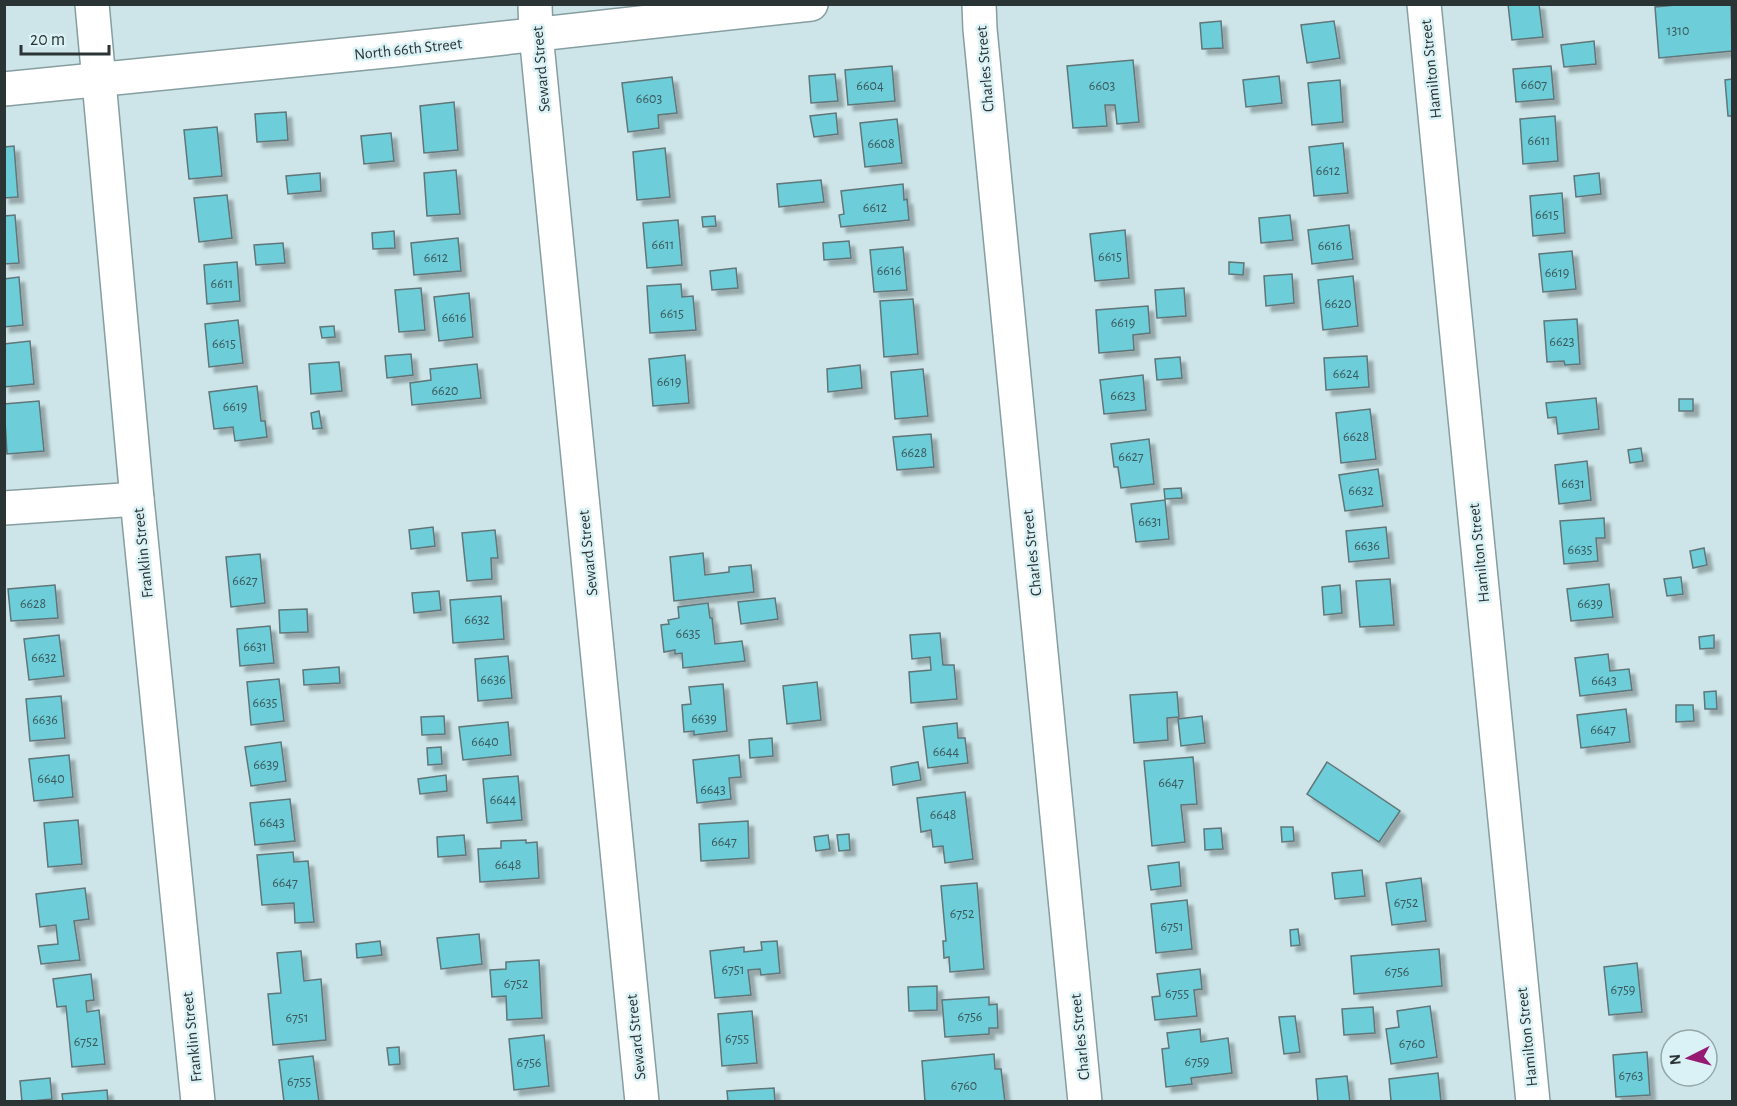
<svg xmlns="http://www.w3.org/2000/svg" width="1737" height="1106" font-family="'Alegreya Sans',sans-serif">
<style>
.building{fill:#6dcdd8;stroke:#607679;stroke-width:1.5;filter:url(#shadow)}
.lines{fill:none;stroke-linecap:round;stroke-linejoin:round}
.minor-casing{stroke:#879ea1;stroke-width:36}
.minor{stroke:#fff;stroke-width:33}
.labels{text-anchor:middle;stroke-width:5;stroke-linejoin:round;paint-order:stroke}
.number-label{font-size:14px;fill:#3c5a5e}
.street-label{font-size:16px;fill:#2b3435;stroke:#daf2f5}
</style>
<defs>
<filter id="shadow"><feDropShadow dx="5.5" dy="5.5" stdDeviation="1.5" flood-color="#0004"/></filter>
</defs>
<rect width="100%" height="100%" fill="#cde5e8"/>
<g class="building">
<polygon points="1508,4 1539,4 1543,37 1512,40"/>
<polygon points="1686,4 1731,4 1732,51 1659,58 1655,7"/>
<polygon points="1221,21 1223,48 1202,49 1200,23"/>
<polygon points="1334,21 1340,58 1307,63 1301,25"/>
<polygon points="1594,41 1596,64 1564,67 1561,45"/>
<polygon points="1133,60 1139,122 1117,124 1115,105 1105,105 1107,126 1073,128 1067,66"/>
<polygon points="892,66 895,101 848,105 845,70"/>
<polygon points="1551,66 1554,99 1516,102 1513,69"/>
<polygon points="835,74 838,101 811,103 809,76"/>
<polygon points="1279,76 1282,103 1246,107 1243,80"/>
<polygon points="672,77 677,113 658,115 659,128 628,132 622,83"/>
<polygon points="1732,79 1732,116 1728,116 1725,80"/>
<polygon points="1340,80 1343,122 1312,125 1308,83"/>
<polygon points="454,102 458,150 424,153 420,106"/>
<polygon points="286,112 288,140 257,142 255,114"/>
<polygon points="836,113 838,134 814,137 810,116"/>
<polygon points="1555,116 1558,161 1523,164 1520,119"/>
<polygon points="897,119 902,163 865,167 860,123"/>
<polygon points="217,127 222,176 189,179 184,130"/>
<polygon points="391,133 394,161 364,164 361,136"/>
<polygon points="1343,143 1348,193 1314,196 1309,147"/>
<polygon points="14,146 18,197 4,198 4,147"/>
<polygon points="665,148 670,197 637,200 633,152"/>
<polygon points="456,170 460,214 427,216 424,173"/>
<polygon points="320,173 321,191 288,194 286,176"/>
<polygon points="1599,173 1601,194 1576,197 1574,176"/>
<polygon points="821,180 824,202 779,207 777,184"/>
<polygon points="903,184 904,200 907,199 909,220 841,227 839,215 844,214 841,191"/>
<polygon points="1562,193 1565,233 1533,236 1530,196"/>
<polygon points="227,195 232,238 199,242 194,198"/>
<polygon points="15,215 19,263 4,264 4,216"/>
<polygon points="1290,215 1293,240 1261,243 1259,218"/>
<polygon points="715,216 716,226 703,227 702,217"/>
<polygon points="678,220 682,265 647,268 643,223"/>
<polygon points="1349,225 1353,259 1312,264 1308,230"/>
<polygon points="1125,230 1129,278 1095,281 1090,234"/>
<polygon points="394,231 395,248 373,249 372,233"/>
<polygon points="458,238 461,271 414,275 411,243"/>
<polygon points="849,241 851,258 824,260 823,243"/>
<polygon points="283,243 285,263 256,265 254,245"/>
<polygon points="903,247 907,290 874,292 870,250"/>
<polygon points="1572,251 1576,289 1543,292 1539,254"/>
<polygon points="237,262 240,301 207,304 204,265"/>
<polygon points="1229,262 1244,263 1243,275 1229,274"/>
<polygon points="736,268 738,288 712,290 710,271"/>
<polygon points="1292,274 1294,303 1266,306 1264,276"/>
<polygon points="1353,276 1358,326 1323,330 1318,280"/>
<polygon points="19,277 23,325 4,327 4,279"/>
<polygon points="681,284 682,297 693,296 696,330 650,333 647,286"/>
<polygon points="421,288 425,330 399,332 395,290"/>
<polygon points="1184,288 1186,316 1157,318 1155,290"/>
<polygon points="469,293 473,337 439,341 434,297"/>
<polygon points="913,299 918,354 884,357 880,301"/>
<polygon points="1148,306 1150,333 1133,335 1134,350 1099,353 1096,310"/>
<polygon points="1577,319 1580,364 1565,365 1564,361 1547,362 1544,321"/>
<polygon points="238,320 243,363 209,367 205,324"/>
<polygon points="334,326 335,337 322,338 320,327"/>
<polygon points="30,341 34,384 4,387 4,344"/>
<polygon points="411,354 413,375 387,378 385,356"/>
<polygon points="685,355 689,403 653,406 649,359"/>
<polygon points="1367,356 1369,387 1326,390 1324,358"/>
<polygon points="1180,357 1182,378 1157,380 1155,359"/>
<polygon points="339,362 342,391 311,394 309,364"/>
<polygon points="477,364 481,398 412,405 410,383 431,380 430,369"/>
<polygon points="860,365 862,388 828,392 827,369"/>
<polygon points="923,369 928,416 895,419 891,372"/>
<polygon points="1143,375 1146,410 1104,414 1100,380"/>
<polygon points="257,386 261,421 265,421 267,437 235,441 233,427 214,429 209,392"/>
<polygon points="1596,398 1599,429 1558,434 1556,417 1548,418 1546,403"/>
<rect x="1679" y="399" width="14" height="12"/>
<polygon points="39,401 44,451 7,454 4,404"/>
<polygon points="1370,409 1376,459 1341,463 1336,413"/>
<polygon points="319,411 322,428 313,429 311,413"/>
<polygon points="931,434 934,467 897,470 893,437"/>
<polygon points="1149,439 1154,484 1121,488 1118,467 1114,467 1111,444"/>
<polygon points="1641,448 1643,461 1630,463 1628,450"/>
<polygon points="1587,461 1591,500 1559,504 1555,465"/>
<polygon points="1378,469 1383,506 1345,511 1339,475"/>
<polygon points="1181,488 1182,498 1165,499 1164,489"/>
<polygon points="1165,500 1169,539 1136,542 1131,504"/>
<polygon points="1604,518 1605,538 1596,538 1598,561 1564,564 1560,521"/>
<polygon points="433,527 435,546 411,549 409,530"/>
<polygon points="1386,527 1389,558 1349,562 1346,531"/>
<polygon points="495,530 498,558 491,558 492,579 467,581 462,533"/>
<polygon points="1704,548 1707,565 1693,568 1690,551"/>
<polygon points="703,553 705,575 729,572 729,567 751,565 754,592 674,601 670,557"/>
<polygon points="260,554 265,603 231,607 226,557"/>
<polygon points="1681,577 1683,594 1667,596 1664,579"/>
<polygon points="1390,579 1394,625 1360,627 1356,581"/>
<polygon points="1609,584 1613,617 1571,621 1567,589"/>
<polygon points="55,585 58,618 11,621 8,589"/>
<polygon points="1340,585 1342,613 1324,615 1322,587"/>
<polygon points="439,591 441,610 414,613 412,593"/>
<polygon points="501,596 504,639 453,643 450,600"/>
<polygon points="775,598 778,619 741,624 738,602"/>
<polygon points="708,603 710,618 712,618 715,644 742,641 745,661 683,668 682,653 675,654 675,650 664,652 661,625 669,624 668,620 679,618 678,607"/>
<polygon points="307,609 308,632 280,633 279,610"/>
<polygon points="270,626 274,663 240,666 237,629"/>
<polygon points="940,633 943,665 954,665 957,699 911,703 909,672 931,670 930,657 912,659 910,635"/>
<polygon points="59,635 64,676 29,680 24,639"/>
<polygon points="1714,635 1714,648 1700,649 1699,637"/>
<polygon points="1608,654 1610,671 1629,669 1632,690 1580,696 1575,658"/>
<polygon points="508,656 512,698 478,701 475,659"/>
<polygon points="339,667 340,683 304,685 303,670"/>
<polygon points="279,679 284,721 251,725 247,682"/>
<polygon points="817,682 821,720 787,724 783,686"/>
<polygon points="723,684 727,731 694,735 694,731 684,732 682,705 691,704 689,687"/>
<polygon points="1716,691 1717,709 1705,709 1704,692"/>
<polygon points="1177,692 1179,717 1167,718 1168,740 1134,743 1130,695"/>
<polygon points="61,696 65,738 30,741 26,699"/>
<polygon points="1676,705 1693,705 1694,721 1676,722"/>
<polygon points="1626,709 1630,742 1581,748 1577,715"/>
<polygon points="444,716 445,734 422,735 421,717"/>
<polygon points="1202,716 1205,743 1181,746 1178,719"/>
<polygon points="508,722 511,755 463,760 459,727"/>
<polygon points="957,723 958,738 965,738 968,763 928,768 923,727"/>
<polygon points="772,738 773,756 750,758 749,740"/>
<polygon points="281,742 286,781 251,786 245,747"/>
<polygon points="441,747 442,764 428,765 427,748"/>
<polygon points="69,755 73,797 34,801 29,759"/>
<polygon points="739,755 741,777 729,778 731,799 697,803 693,760"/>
<polygon points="1193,757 1197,804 1181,805 1185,842 1152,846 1144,761"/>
<polygon points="918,762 921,780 893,785 891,767"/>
<polygon points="1327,762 1400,811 1379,842 1307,794"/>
<polygon points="446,775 447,791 420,794 418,779"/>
<polygon points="518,776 522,820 487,823 483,779"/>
<polygon points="965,792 973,859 945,863 943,846 933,847 931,830 921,832 917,798"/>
<polygon points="290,799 295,841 255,845 250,803"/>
<polygon points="78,820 82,864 48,867 44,823"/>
<polygon points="748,821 749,858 701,861 699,824"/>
<polygon points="1281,827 1293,827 1294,841 1282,842"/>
<polygon points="1221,828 1223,849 1205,850 1204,829"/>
<polygon points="849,834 850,850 839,851 837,835"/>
<polygon points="464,835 466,855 438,857 437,837"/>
<polygon points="828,835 830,849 816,851 814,837"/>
<polygon points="526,840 526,843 537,842 539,878 480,882 478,849 501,848 501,841"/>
<polygon points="293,852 294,862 308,861 314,922 295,923 294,903 262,905 257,855"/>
<polygon points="1179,862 1181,886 1151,890 1148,866"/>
<polygon points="1362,870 1365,896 1335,899 1332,873"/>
<polygon points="1421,878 1426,921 1392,925 1386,883"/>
<polygon points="977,883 984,969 950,972 949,957 944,958 943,941 946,941 941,886"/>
<polygon points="85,888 89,919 74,921 80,960 41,964 38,946 58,944 56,925 40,927 36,894"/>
<polygon points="1187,900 1192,949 1156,953 1151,904"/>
<polygon points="1298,929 1300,945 1291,946 1290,930"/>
<polygon points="479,934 482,964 441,969 437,938"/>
<polygon points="380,941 382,955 357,958 356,944"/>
<polygon points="777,941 780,973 761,975 760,969 748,970 751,995 715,998 710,951 744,947 744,952 762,950 761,942"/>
<polygon points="1439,949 1442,986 1354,994 1351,956"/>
<polygon points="301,951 304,981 321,979 326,1040 273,1045 268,994 281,993 277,953"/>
<polygon points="539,960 542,1018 507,1020 506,996 492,997 490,970 506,969 506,962"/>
<polygon points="1637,963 1642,1012 1609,1015 1604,967"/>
<polygon points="1200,969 1202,989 1194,990 1197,1016 1155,1020 1152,997 1160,996 1157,974"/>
<polygon points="91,974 94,1000 86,1001 87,1012 99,1010 105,1064 72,1067 66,1006 57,1007 53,979"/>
<polygon points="937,986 937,1010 909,1011 908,987"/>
<polygon points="989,997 989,1005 997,1004 998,1028 989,1028 989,1034 945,1037 942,1000"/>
<polygon points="1430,1006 1437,1057 1391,1064 1386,1029 1399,1027 1397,1011"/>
<polygon points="1373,1007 1375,1033 1344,1035 1342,1009"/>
<polygon points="752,1011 757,1063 722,1066 718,1014"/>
<polygon points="1295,1016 1300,1052 1284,1054 1279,1017"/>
<polygon points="1200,1029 1201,1042 1228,1038 1232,1073 1191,1078 1192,1084 1166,1087 1162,1049 1169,1048 1167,1033"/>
<polygon points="544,1035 549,1086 514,1090 509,1039"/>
<polygon points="399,1047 400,1064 389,1065 387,1048"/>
<polygon points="1647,1052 1650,1095 1616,1097 1613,1055"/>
<polygon points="994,1054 995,1069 1001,1069 1005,1102 925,1102 922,1061"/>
<polygon points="313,1056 319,1102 284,1102 279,1060"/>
<polygon points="1438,1073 1441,1102 1391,1101 1389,1079"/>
<polygon points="1347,1076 1350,1102 1318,1102 1316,1079"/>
<polygon points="50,1078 52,1099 22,1102 20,1081"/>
<polygon points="774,1088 775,1102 728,1102 727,1091"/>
<polygon points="107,1090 108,1102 63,1102 62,1094"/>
</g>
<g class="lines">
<g class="minor-casing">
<g id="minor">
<polyline points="92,4 137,499 198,1102"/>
<polyline points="535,4 536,34 642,1102"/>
<polyline points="979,4 980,29 1085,1102"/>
<polyline points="1424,4 1533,1102"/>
<polyline points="4,89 395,50 811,4"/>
<polyline points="4,508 137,499"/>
</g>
</g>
<use href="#minor" class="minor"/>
</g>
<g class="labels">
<g class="number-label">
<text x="1678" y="35">1310</text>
<text x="1534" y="89">6607</text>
<text x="870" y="90">6604</text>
<text x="1102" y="90">6603</text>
<text x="649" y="103">6603</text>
<text x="1539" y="145">6611</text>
<text x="881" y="148">6608</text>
<text x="1328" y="175">6612</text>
<text x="875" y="212">6612</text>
<text x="1547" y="219">6615</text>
<text x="663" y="249">6611</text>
<text x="1330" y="250">6616</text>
<text x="1110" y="261">6615</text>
<text x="436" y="262">6612</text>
<text x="889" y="275">6616</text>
<text x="1557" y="277">6619</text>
<text x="222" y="288">6611</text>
<text x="1338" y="308">6620</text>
<text x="672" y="318">6615</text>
<text x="454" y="322">6616</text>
<text x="1123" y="327">6619</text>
<text x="1562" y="346">6623</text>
<text x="224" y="348">6615</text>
<text x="1346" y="378">6624</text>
<text x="669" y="386">6619</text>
<text x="445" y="395">6620</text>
<text x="1123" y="400">6623</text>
<text x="235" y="411">6619</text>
<text x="1356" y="441">6628</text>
<text x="914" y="457">6628</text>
<text x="1131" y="461">6627</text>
<text x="1573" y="488">6631</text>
<text x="1361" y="495">6632</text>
<text x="1150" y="526">6631</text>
<text x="1367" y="550">6636</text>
<text x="1580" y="554">6635</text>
<text x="245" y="585">6627</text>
<text x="33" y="608">6628</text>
<text x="1590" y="608">6639</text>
<text x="477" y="624">6632</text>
<text x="688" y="638">6635</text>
<text x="255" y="651">6631</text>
<text x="44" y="662">6632</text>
<text x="493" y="684">6636</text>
<text x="1604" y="685">6643</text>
<text x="265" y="707">6635</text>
<text x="704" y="723">6639</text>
<text x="45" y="724">6636</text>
<text x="1603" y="734">6647</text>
<text x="485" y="746">6640</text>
<text x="946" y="756">6644</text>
<text x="266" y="769">6639</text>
<text x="51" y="783">6640</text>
<text x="1171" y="787">6647</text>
<text x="713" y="794">6643</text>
<text x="503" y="804">6644</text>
<text x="943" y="819">6648</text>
<text x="272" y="827">6643</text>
<text x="724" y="846">6647</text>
<text x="508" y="869">6648</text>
<text x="285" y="887">6647</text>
<text x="1406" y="907">6752</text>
<text x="962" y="918">6752</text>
<text x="1172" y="931">6751</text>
<text x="733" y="974">6751</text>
<text x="1397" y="976">6756</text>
<text x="516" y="988">6752</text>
<text x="1623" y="994">6759</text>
<text x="1177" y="998">6755</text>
<text x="970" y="1021">6756</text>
<text x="297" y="1022">6751</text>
<text x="737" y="1043">6755</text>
<text x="86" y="1046">6752</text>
<text x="1412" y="1048">6760</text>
<text x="1197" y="1066">6759</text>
<text x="529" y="1067">6756</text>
<text x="1631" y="1080">6763</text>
<text x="299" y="1086">6755</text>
<text x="964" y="1090">6760</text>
</g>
<g class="street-label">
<text transform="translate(408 48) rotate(-6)" y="6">North 66th Street</text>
<text transform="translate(540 69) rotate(-95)" y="6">Seward Street</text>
<text transform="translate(984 69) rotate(-95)" y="6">Charles Street</text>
<text transform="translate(1430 69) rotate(-96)" y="6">Hamilton Street</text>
<text transform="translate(142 553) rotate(-96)" y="6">Franklin Street</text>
<text transform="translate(587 553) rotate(-96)" y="6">Seward Street</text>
<text transform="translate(1031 553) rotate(-96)" y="6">Charles Street</text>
<text transform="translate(1478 553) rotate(-96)" y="6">Hamilton Street</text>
<text transform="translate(191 1037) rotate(-96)" y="6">Franklin Street</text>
<text transform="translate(635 1037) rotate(-96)" y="6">Seward Street</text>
<text transform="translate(1079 1037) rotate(-96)" y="6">Charles Street</text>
<text transform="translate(1526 1037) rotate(-96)" y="6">Hamilton Street</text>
</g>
</g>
<rect width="1737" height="1106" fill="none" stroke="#2b3435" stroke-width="12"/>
<g transform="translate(1689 1058) rotate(264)"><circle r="28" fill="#daf2f5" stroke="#94a6a8" stroke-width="1.5"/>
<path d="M0-4.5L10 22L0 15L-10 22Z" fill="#971a72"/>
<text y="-9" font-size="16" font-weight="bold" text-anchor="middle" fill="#2b3435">N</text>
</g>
<path d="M21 45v9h88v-9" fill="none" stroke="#2b3435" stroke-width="3"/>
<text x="30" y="45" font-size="18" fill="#2b3435" stroke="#daf2f5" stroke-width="4.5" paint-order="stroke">20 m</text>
</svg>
